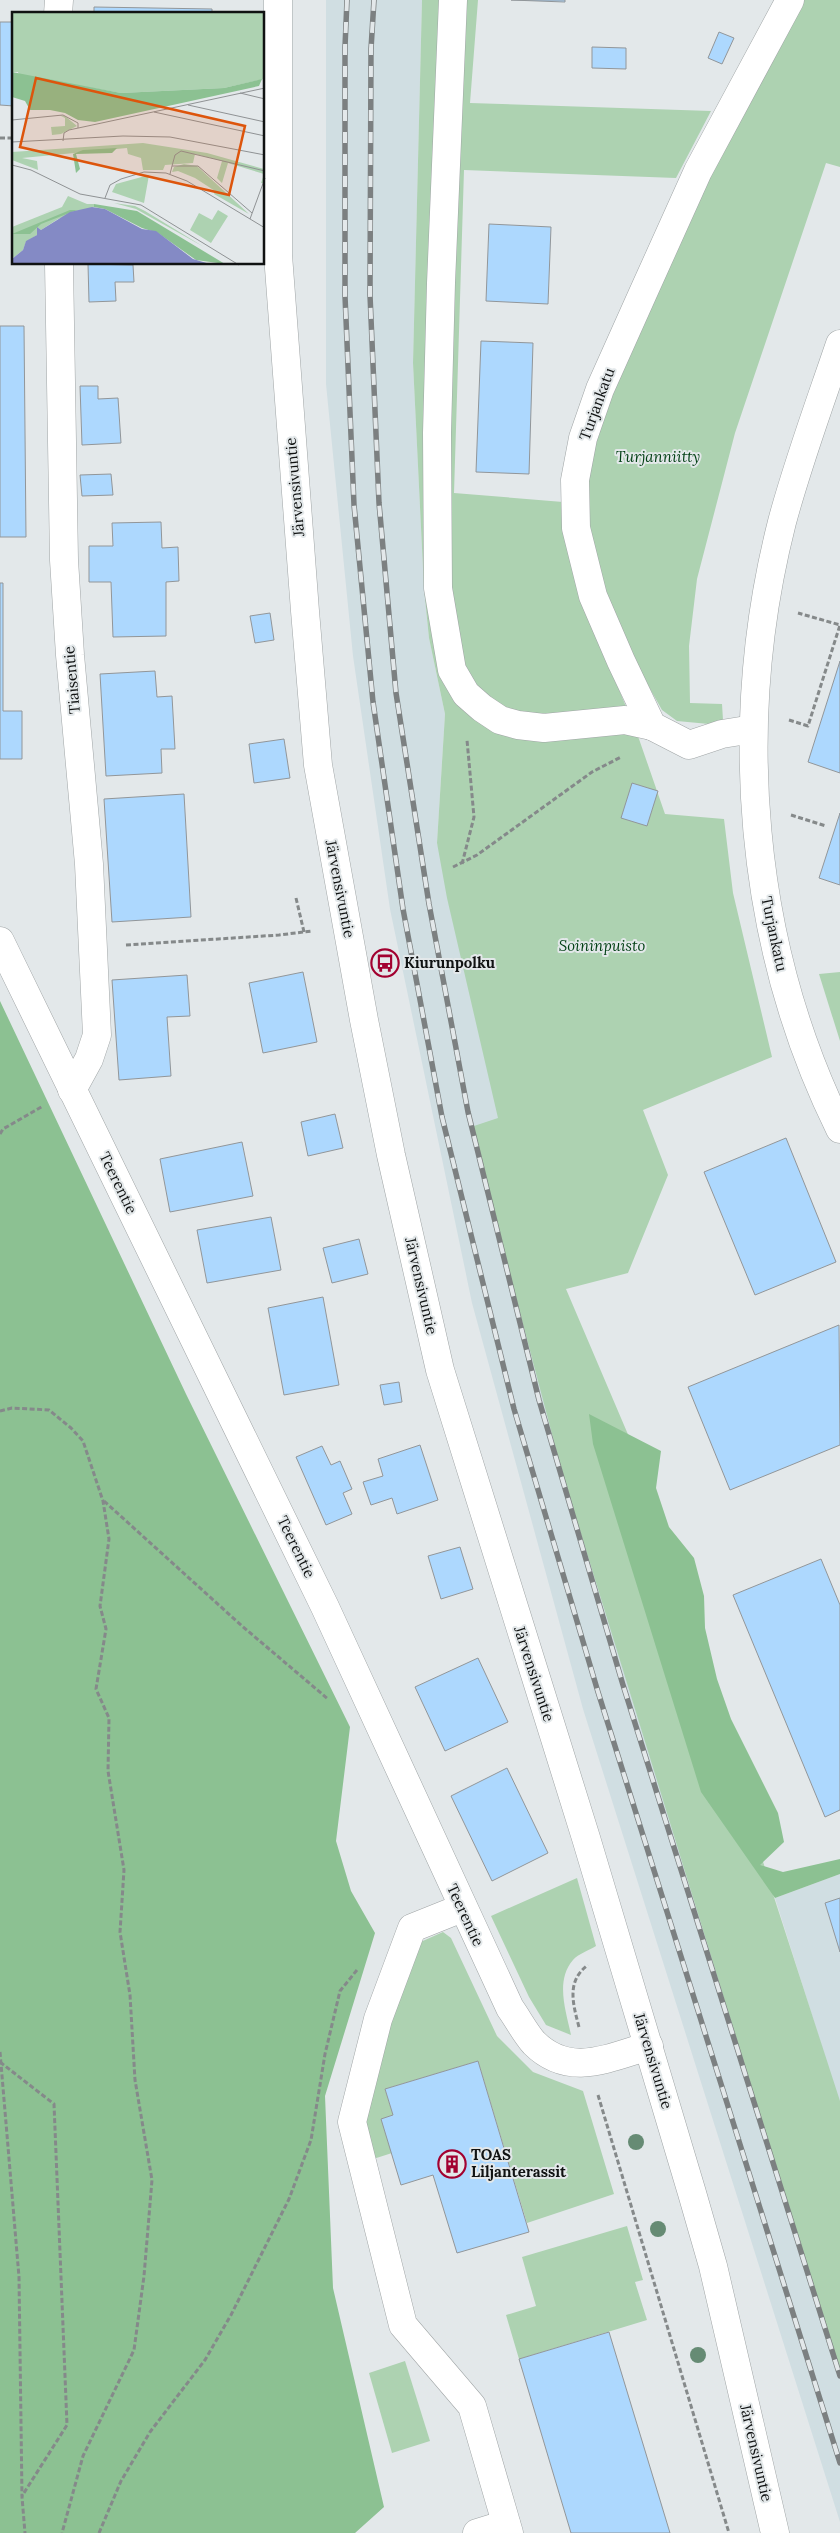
<svg xmlns="http://www.w3.org/2000/svg" width="840" height="2533" font-family="Lora,serif">
<style>
.built{fill:#d0dee2}
.green{fill:#add2b1}
.forest{fill:#8cc192}
.building{fill:#add8fe;stroke:#929699}
.lines{fill:none;stroke-linecap:round;stroke-linejoin:round}
.minor-casing{stroke:#a0a5a6;stroke-width:29}
.path{stroke:#85898a;stroke-width:3;stroke-dasharray:5 2.5;stroke-linecap:butt}
.minor{stroke:#fff;stroke-width:28}
.rail-casing{stroke:#7c8081;stroke-width:5.5}
.rail{stroke:#e3e8ea;stroke-width:4;stroke-dasharray:11;stroke-linecap:butt}
.tree{fill:#668b74}
.labels{text-anchor:middle;stroke-width:4;stroke-linejoin:round;paint-order:stroke}
.street-label{font-size:15px;fill:#101212;stroke:#e3e8ea}
.park-label{font-size:15px;font-style:italic;fill:#003f13;stroke:#e3e8ea}
.poi-label{font-size:15px;font-weight:bold;fill:#101212;stroke:#e3e8ea;text-anchor:start}
.inset-road{fill:none;stroke:#8f9294;stroke-width:1}
.view{fill:#dd550c;fill-opacity:0.15;stroke:#dd550c;stroke-width:2.5}
.inset-edge{fill:none;stroke:#101212;stroke-width:2.5}
</style>
<rect width="100%" height="100%" fill="#e3e8ea"/>
<g class="built">
<polygon points="326,0 422,0 413,363 424,589 429,638 445,714 437,843 840,2284 840,2522 583,1709 472,1303 390,909 353,656 326,384"/>
<polygon points="840,1874 840,2104 775,1898"/>
</g>
<g class="green">
<polygon points="422,0 478,0 470,103 711,111 676,178 464,170 454,493 563,502 587,610 639,739 665,814 724,819 733,893 772,1057 643,1110 668,1175 628,1273 566,1289 644,1472 772,1891 840,2101 840,2375 562,1472 471,1127 498,1118 447,898 437,843 445,714 429,638 424,589 413,363"/>
<polygon points="803,0 840,0 840,167 826,163 735,433 697,579 689,646 690,703 722,704 723,720 709,724 677,721 662,710 633,659 602,592 585,529 585,481 608,393 707,174"/>
<polygon points="840,972 840,1041 819,974"/>
<path d="M577,1878L596,1946C590,1950 578,1954 573,1960C555,1981 566,2011 571,2035L546,2025L529,1997L491,1916Z"/>
<polygon points="443,1932 451,1938 497,2036 533,2072 583,2091 614,2194 527,2223 478,2061 385,2089 393,2115 382,2119 392,2153 367,2161 361,2094 416,1944"/>
<polygon points="627,2226 643,2280 635,2282 647,2320 519,2359 506,2315 536,2306 522,2257"/>
<polygon points="405,2361 430,2441 392,2453 369,2373"/>
</g>
<g class="forest">
<polygon points="0,1001 186,1394 350,1727 336,1841 351,1891 375,1933 325,2096 333,2288 384,2507 355,2533 0,2533"/>
<polygon points="589,1414 661,1451 656,1488 669,1527 694,1558 704,1596 705,1628 717,1679 731,1719 778,1813 784,1842 760,1865 783,1872 840,1859 840,1874 775,1898 701,1792 593,1444"/>
</g>
<g class="building">
<polygon points="511,0 565,0 565,2"/>
<polygon points="94,7 212,9 212,14 94,14"/>
<polygon points="0,22 14,22 14,106 0,105"/>
<polygon points="719,32 734,38 722,64 708,58"/>
<polygon points="592,47 626,48 626,69 592,68"/>
<polygon points="489,224 551,227 548,304 486,301"/>
<polygon points="88,264 133,265 134,282 115,282 116,301 89,302"/>
<polygon points="0,326 24,326 26,537 0,537"/>
<polygon points="481,341 533,343 529,474 476,472"/>
<polygon points="80,386 98,386 98,399 118,398 121,443 82,445"/>
<polygon points="111,474 113,495 82,496 80,475"/>
<polygon points="161,522 162,548 178,547 179,581 166,582 166,636 113,637 111,582 89,582 89,546 113,546 112,523"/>
<polygon points="0,583 3,583 3,711 22,711 22,759 0,759"/>
<polygon points="270,613 274,640 255,643 250,616"/>
<polygon points="840,661 840,773 808,762"/>
<polygon points="155,671 157,697 172,696 175,749 161,749 162,773 106,776 100,674"/>
<polygon points="284,739 290,778 254,783 249,744"/>
<polygon points="632,783 658,791 647,826 621,818"/>
<polygon points="184,794 191,917 112,922 104,799"/>
<polygon points="840,813 840,885 819,878"/>
<polygon points="303,972 317,1042 263,1053 249,983"/>
<polygon points="187,975 190,1016 167,1017 171,1076 119,1080 112,980"/>
<polygon points="335,1114 343,1148 308,1156 301,1122"/>
<polygon points="786,1138 836,1262 755,1295 704,1172"/>
<polygon points="242,1142 253,1196 170,1212 160,1159"/>
<polygon points="271,1217 281,1270 207,1283 197,1230"/>
<polygon points="359,1239 368,1274 332,1283 323,1248"/>
<polygon points="323,1297 339,1385 284,1395 268,1308"/>
<polygon points="839,1325 840,1445 730,1490 688,1387"/>
<polygon points="399,1382 402,1402 384,1405 380,1385"/>
<polygon points="420,1445 438,1500 397,1514 392,1498 371,1505 363,1482 383,1476 378,1459"/>
<polygon points="322,1446 331,1465 340,1461 352,1489 343,1493 352,1514 326,1525 296,1457"/>
<polygon points="460,1547 473,1589 441,1599 428,1556"/>
<polygon points="821,1559 840,1605 840,1810 825,1817 733,1595"/>
<polygon points="478,1658 508,1722 445,1751 415,1687"/>
<polygon points="507,1768 548,1853 492,1881 451,1796"/>
<polygon points="840,1898 840,1952 825,1903"/>
<polygon points="478,2061 529,2232 457,2253 433,2175 401,2185 381,2119 393,2115 385,2089"/>
<polygon points="609,2332 670,2533 571,2533 519,2359"/>
</g>
<g class="lines">
<g class="minor-casing">
<g id="minor">
<polyline points="278,0 278,255 305,611 318,765 364,1020 391,1155 440,1370 586,1838 692,2193 713,2266 775,2533"/>
<polyline points="453,0 441,283 437,433 438,588 452,670 466,694 482,708 500,720 518,725 544,728 625,720 652,726"/>
<polyline points="58,14 59,0"/>
<polyline points="59,264 64,560 70,655 89,864 97,1035 89,1059 72,1090"/>
<path d="M840,344C820,403 798,462 782,522C731,722 748,943 840,1129"/>
<polyline points="753,729 722,734 689,745 652,726 621,661 593,596 576,528 575,480 583,438 600,389 643,293 698,171 790,0"/>
<path d="M0,941L325,1607L510,2008C518,2019 525,2033 534,2043C569,2078 608,2058 649,2046"/>
<polyline points="462,1908 412,1928 378,2019 352,2122 403,2325 472,2406 509,2533"/>
<polyline points="477,2533 506,2524"/>
</g>
</g>
<g class="path">
<polyline points="0,138 14,138"/>
<polyline points="789,720 808,726 840,625 798,613"/>
<polyline points="791,815 826,826"/>
<polyline points="462,864 474,817 467,740"/>
<polyline points="453,867 477,855 592,772 621,757"/>
<polyline points="296,898 304,932"/>
<polyline points="126,945 279,935 312,931"/>
<polyline points="0,1134 3,1129 43,1106"/>
<polyline points="0,1411 12,1408 49,1410 71,1428 83,1441 103,1501 109,1539 100,1606 106,1629 96,1689 109,1718 108,1771 124,1870 120,1932 130,1995 135,2080 152,2180 144,2276 134,2350 83,2456 62,2533"/>
<polyline points="104,1501 242,1626 328,1699"/>
<path d="M579,2027C573,2004 566,1981 588,1965"/>
<polyline points="0,2052 19,2277 22,2497 25,2533"/>
<polyline points="0,2062 54,2104 67,2425 22,2496"/>
<polyline points="598,2095 729,2533"/>
<polyline points="99,2533 121,2481 150,2432 205,2360 231,2315 289,2199 311,2140 325,2054 340,1991 357,1970"/>
</g>
<use href="#minor" class="minor"/>
<g class="rail-casing">
<g id="rail">
<polyline points="347,0 345,47 345,296 354,505 373,702 403,909 442,1117 514,1409 598,1692 840,2463"/>
<polyline points="374,0 371,49 370,295 379,503 396,693 429,904 468,1112 539,1400 623,1685 840,2376"/>
</g>
</g>
<use href="#rail" class="rail"/>
</g>
<g class="tree">
<circle cx="636" cy="2142" r="8"/>
<circle cx="658" cy="2229" r="8"/>
<circle cx="698" cy="2355" r="8"/>
</g>
<defs>
<g id="bus-ring" transform="scale(1.4375)"><circle r="9.5" fill="#e3e8ea" stroke="#a20130" stroke-width="1.5"/><path d="M-5-6H5V4H4V6H2V4H-2V6H-4V4H-5ZM-3.5-4V0h7V-4ZM-3.5 1.2v1.5H-2V1.2ZM2 1.2v1.5H3.5V1.2Z" fill="#a20130"/></g>
<g id="building-ring" transform="scale(1.4375)"><circle r="9.5" fill="#e3e8ea" stroke="#a20130" stroke-width="1.5"/><path d="M-4-6H4V6H1V3H-1V6H-4ZM-2.5-4.3h1.7v1.8h-1.7ZM.8-4.3h1.7v1.8H.8ZM-2.5-1h1.7V.8h-1.7ZM.8-1h1.7V.8H.8Z" fill="#a20130"/></g>
</defs>
<g fill-rule="evenodd">
<use href="#bus-ring" x="385" y="963"/>
<use href="#building-ring" x="452" y="2164"/>
</g>
<g class="labels">
<g class="street-label">
<text transform="translate(597 404) rotate(-70)" y="5">Turjankatu</text>
<text transform="translate(295 487) rotate(-95)" y="5">Järvensivuntie</text>
<text transform="translate(72 680) rotate(-95)" y="5">Tiaisentie</text>
<text transform="translate(340 889) rotate(79)" y="5">Järvensivuntie</text>
<text transform="translate(774 934) rotate(78)" y="5">Turjankatu</text>
<text transform="translate(118 1183) rotate(64)" y="5">Teerentie</text>
<text transform="translate(421 1286) rotate(77)" y="5">Järvensivuntie</text>
<text transform="translate(296 1547) rotate(64)" y="5">Teerentie</text>
<text transform="translate(534 1674) rotate(72)" y="5">Järvensivuntie</text>
<text transform="translate(465 1915) rotate(65)" y="5">Teerentie</text>
<text transform="translate(653 2061) rotate(73)" y="5">Järvensivuntie</text>
<text transform="translate(756 2453) rotate(77)" y="5">Järvensivuntie</text>
</g>
<g class="park-label">
<text x="658" y="462">Turjanniitty</text>
<text x="602" y="951">Soininpuisto</text>
</g>
<g class="poi-label">
<text x="404" y="968">Kiurunpolku</text>
<text x="471" y="2160">TOAS<tspan x="471" dy="17">Liljanterassit</tspan></text>
</g>
</g>
<g transform="translate(12 12)">
<rect width="252" height="252" fill="#e3e8ea"/>
<path d="M0,0H252V67L212,76L109,81L7,63L6,60H0ZM47,103L53,104L65,114L49,122L40,123L39,115L53,114V106ZM131,131L195,141L252,157V171H249L252,162L216,151L210,171L205,166L210,149L183,142L181,151L153,153L151,158H131L129,146L116,142L115,136L10,146L25,149L26,158L0,148V140ZM172,152L185,154L237,202L202,182L203,179L183,166L166,159L160,160L162,155ZM137,163L132,191L100,180L104,172ZM56,184L75,192H82V195L46,207L29,218L25,215V223L14,230L11,238L0,247V215L50,195ZM102,191L123,194L133,199L192,235L124,197ZM206,198L216,204L199,231L178,218L187,201L200,208Z" fill="#add2b1"/>
<path d="M0,60L109,81L212,76L250,67L247,74L83,110L66,108L53,101L38,98H18L13,89L0,85ZM105,136L100,141L64,142L68,157L64,161L61,142L71,138ZM82,192L125,199L213,252L184,248L146,221L130,216L93,197L82,195ZM58,198H65L29,212L18,222H0Z" fill="#8cc192"/>
<path d="M80,195L93,197L130,217L144,219L181,247L198,252H0V247L11,238L14,229L25,223V215L29,218L58,200Z" fill="#848ac5"/>
<path class="inset-road" d="M228,81L253,87M176,93L253,110M142,100L253,124M0,108L51,103L66,111V116M51,129L52,121L57,118L253,76M0,130L111,124L158,125L253,143M0,153L19,158L68,182L129,193L227,253M160,154L163,143L169,139L253,159M158,162L160,154H186L240,201M93,186L98,173L109,167L132,160L154,161L175,169L253,216M238,207L253,166"/>
<path class="view" d="M24,66L233,114L217,183L8,135Z"/>
<rect width="252" height="252" class="inset-edge"/>
</g>
</svg>
